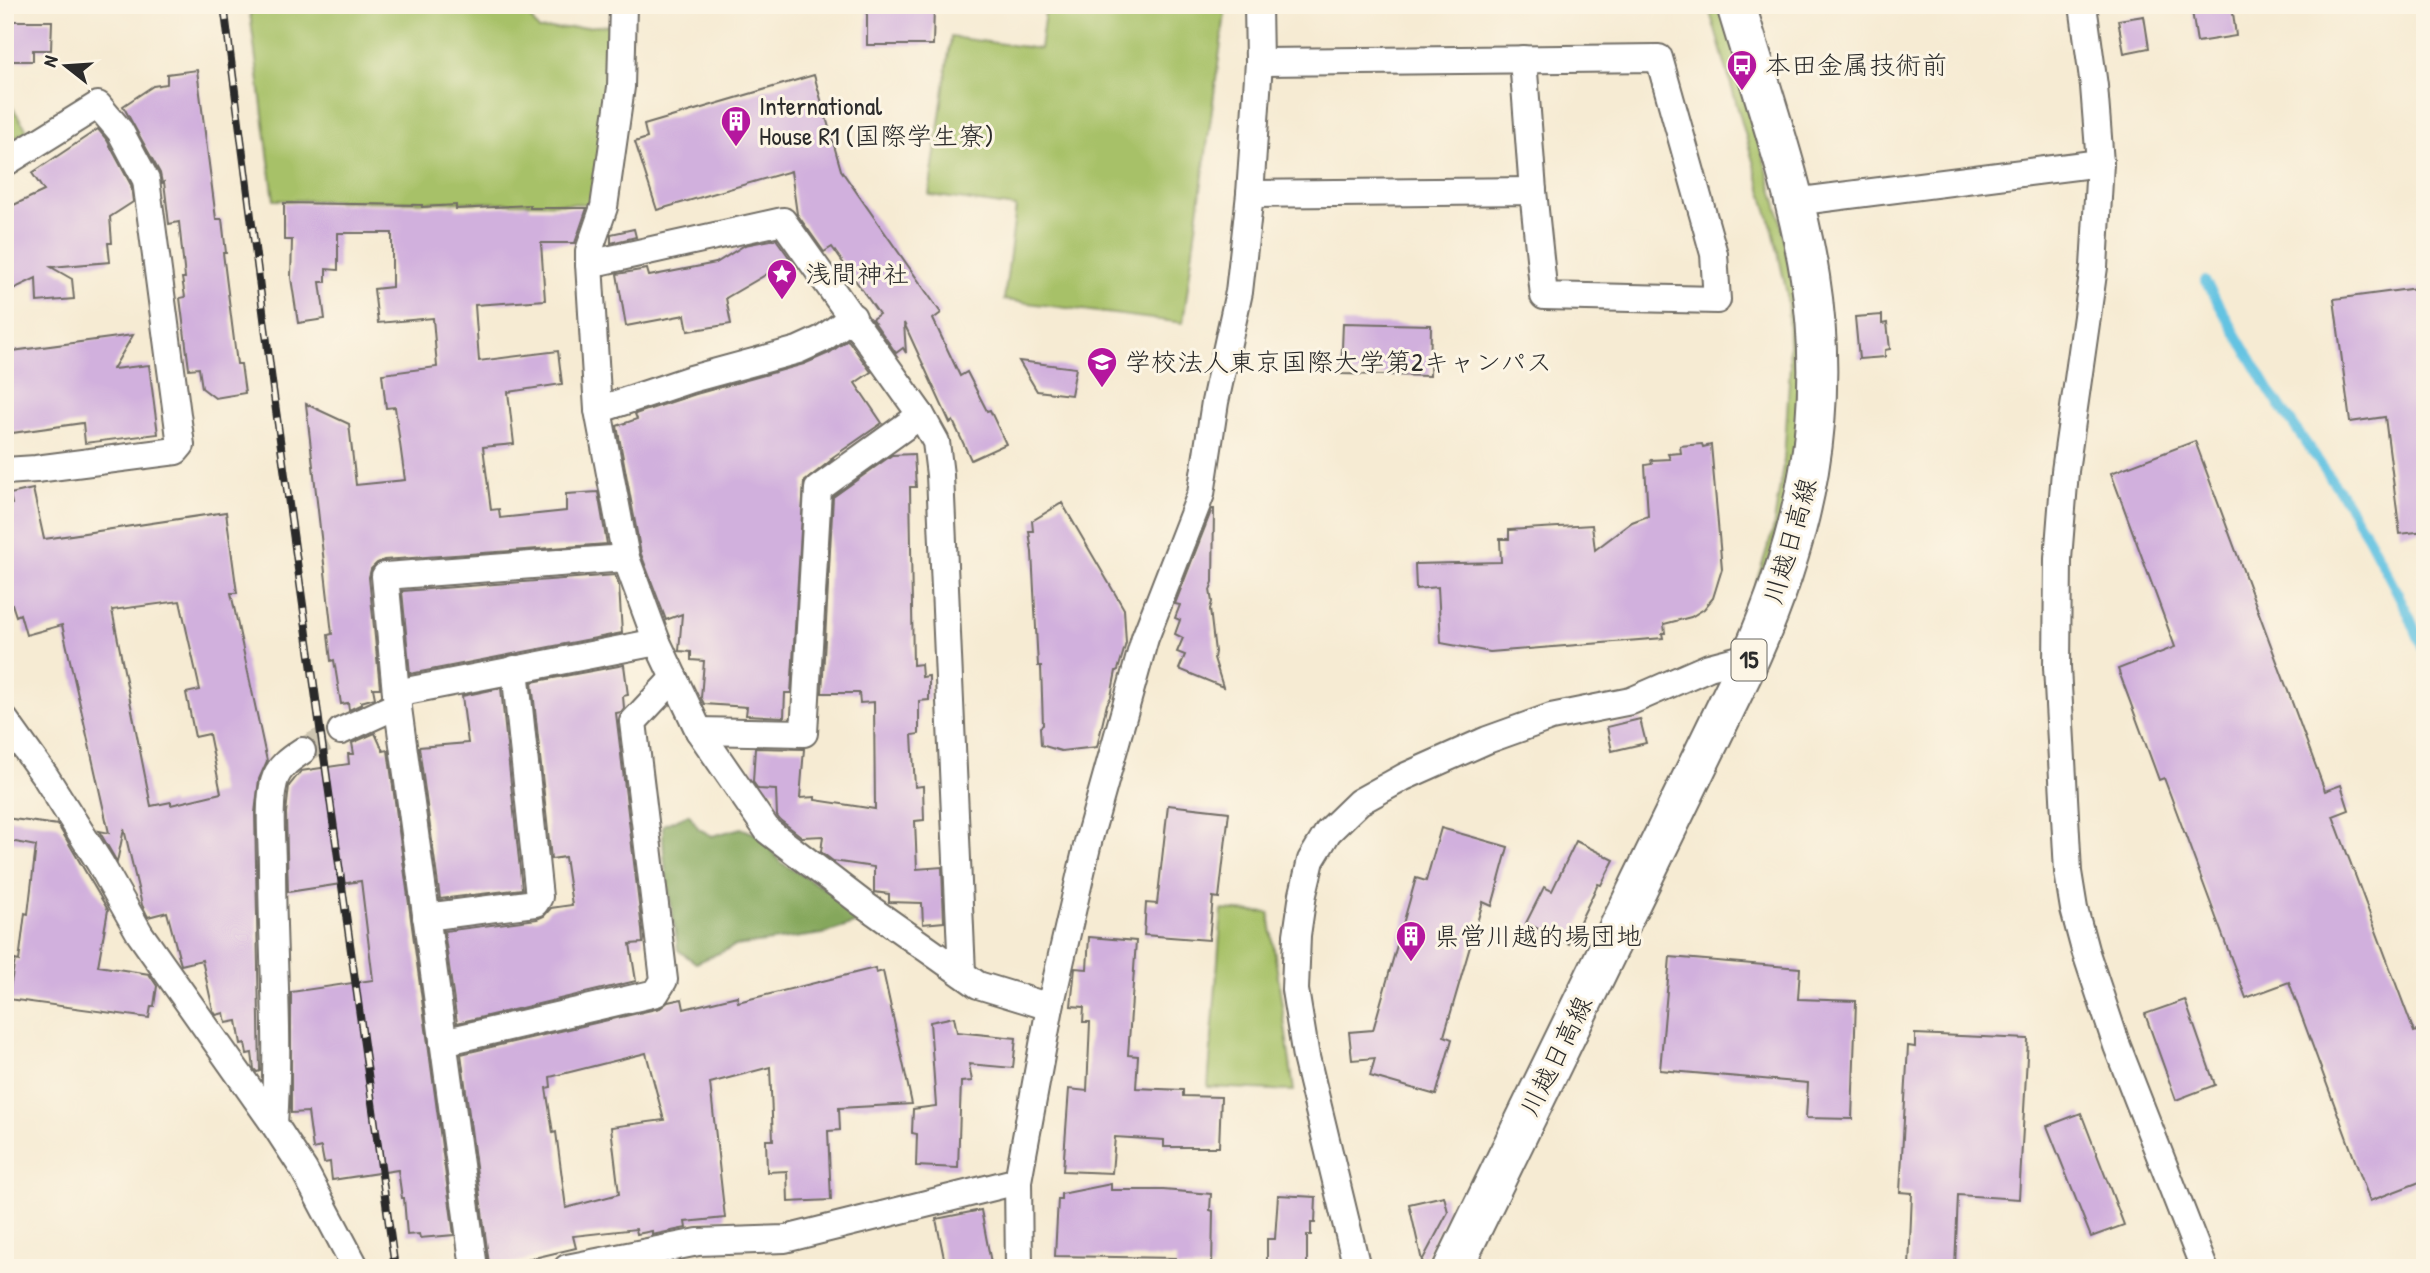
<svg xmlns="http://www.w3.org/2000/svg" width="2430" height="1273" font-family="'Patrick Hand','Klee One',sans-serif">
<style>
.green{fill:#a7c167;stroke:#697649;stroke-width:2}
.forest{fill:#85a75c;stroke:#586944;stroke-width:2}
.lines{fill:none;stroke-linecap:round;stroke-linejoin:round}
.stream{stroke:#63c3e2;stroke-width:10}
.building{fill:#d1b0dd;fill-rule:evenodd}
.street-tunnel{stroke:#cdc5b1;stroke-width:26;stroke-dasharray:26 13;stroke-linecap:butt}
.street-casing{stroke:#726e66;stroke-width:30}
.primary-casing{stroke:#726e66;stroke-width:42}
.street{stroke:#fff;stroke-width:26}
.primary{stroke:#fff;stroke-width:38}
.rail-casing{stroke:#2b2b2b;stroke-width:8}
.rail{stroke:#fcf5e5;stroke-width:5;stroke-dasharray:16;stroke-linecap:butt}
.labels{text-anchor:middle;stroke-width:6;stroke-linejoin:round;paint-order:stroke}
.shield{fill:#fcf5e5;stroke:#6a6863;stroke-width:2}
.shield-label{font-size:24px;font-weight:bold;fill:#2b2b2b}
.poi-label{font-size:26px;fill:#2b2b2b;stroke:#fcf5e5;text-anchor:start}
.street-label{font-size:26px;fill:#2b2b2b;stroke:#fcf5e5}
</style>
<rect width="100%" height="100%" fill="#fcf5e5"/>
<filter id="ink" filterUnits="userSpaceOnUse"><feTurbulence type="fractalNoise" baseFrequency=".0143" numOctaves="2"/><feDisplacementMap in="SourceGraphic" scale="14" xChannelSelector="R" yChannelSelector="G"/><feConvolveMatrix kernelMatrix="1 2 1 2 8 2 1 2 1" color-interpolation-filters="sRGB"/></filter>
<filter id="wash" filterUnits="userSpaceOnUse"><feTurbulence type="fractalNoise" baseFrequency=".00686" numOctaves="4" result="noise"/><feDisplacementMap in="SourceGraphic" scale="28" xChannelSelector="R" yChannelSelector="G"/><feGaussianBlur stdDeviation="1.57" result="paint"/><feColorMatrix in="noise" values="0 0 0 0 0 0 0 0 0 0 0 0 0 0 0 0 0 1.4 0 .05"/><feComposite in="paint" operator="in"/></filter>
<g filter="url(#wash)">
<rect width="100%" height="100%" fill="#f6ebd3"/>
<g class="green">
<polygon points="249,5 521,5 539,30 612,25 610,85 594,204 274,200"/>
<polygon points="1046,5 1226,6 1183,323 1004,300 1016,207 929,195 951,37 1040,49"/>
<polygon points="1708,5 1721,5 1780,217 1801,331 1795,474 1753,614 1739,637 1773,530 1784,460 1790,366 1787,294 1774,234"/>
<polygon points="5,96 27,130 5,144"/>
<polygon points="1222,910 1269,913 1294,1091 1208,1087"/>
</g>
<path class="forest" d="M689,814L699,829L712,836L741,828L761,836L780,862L853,906L857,923L823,934L735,946L696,963L678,950C673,908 662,867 663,825Z"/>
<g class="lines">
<polyline class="stream" points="2205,281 2271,393 2341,493 2368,537 2408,613 2425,653"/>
</g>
<g id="blocks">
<g class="building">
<polygon points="867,5 934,5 933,45 867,45"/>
<polygon points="2191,5 2232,5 2236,36 2197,42"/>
<polygon points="2144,16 2149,48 2124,53 2118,20"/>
<polygon points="5,21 52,21 51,50 33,50 33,61 5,61"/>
<polygon points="197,70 216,219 222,219 226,253 223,253 237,364 241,364 245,393 215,398 202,388 199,368 189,369 180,298 185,297 182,278 185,278 179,222 169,224 164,182 162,183 160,173 123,106 153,86 167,84 167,74"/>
<polygon points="814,75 841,170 941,313 933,319 960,376 967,372 987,411 990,410 1006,444 971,460 953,421 950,423 904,323 906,353 903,348 896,353 872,319 879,314 832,247 824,252 797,214 791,171 657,210 635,142 647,138 644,125"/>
<polygon points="98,129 107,140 131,185 133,202 110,217 112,243 108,243 110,262 51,267 72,279 74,299 37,302 36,278 5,293 5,209 44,191 32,173"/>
<polygon points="284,203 422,205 422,207 456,205 456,209 530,205 530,208 587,208 575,243 541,243 545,300 475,305 479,361 558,351 562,384 508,392 514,444 483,447 491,510 499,509 500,518 566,511 566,494 598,492 607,544 384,560 377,563 371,569 369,577 380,688 373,688 375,698 361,702 362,704 349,710 348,703 341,704 334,660 331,661 328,635 332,634 306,404 349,424 356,485 405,480 395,407 386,408 382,374 437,367 433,318 378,323 374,289 392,287 392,233 338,233 338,270 326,269 326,282 320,282 325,319 298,323 291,278 292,240 284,240"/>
<polygon points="634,229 636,237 611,243 611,234"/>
<polygon points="776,239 791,260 726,298 731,324 688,331 685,315 626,326 617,274 647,269 649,276 716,263 745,245"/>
<polygon points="2425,287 2425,531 2400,534 2385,417 2350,422 2334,299"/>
<polygon points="1882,315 1882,324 1887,323 1890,349 1885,350 1885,357 1859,359 1855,317"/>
<polygon points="1343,323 1431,325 1430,376 1341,374"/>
<polygon points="133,335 113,369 149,365 158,434 85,443 83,423 5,434 5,352"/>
<polygon points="848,340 871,372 855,383 882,423 830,459 834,458 804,482 791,693 785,693 784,717 746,715 747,707 704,704 701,698 704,661 691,660 691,652 679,651 682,614 666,620 641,554 617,426 637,419 635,414 696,394 804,364 829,353"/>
<polygon points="1019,361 1076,368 1071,395 1037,391"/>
<polygon points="2195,441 2325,791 2341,785 2349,810 2333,816 2414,1032 2425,1028 2425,1180 2370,1201 2289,982 2246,998 2164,778 2159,780 2118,669 2175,647 2111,473"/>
<polygon points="1702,444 1703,447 1711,445 1722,569 1713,598 1704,609 1691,617 1664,624 1665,633 1662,633 1663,638 1490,652 1441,643 1438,587 1416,589 1415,564 1501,562 1500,539 1509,539 1509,530 1592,525 1595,550 1632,522 1648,516 1645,465 1652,464 1651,460 1670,459 1668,454 1681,453 1680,446"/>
<polygon points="914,454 916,487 910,487 913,665 921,664 922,677 929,676 929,700 919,701 919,734 912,735 915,787 923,786 924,820 915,821 917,869 942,867 944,922 923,924 922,903 889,902 889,894 874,892 874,867 833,861 821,852 823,836 802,837 780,820 777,816 776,790 758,789 753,782 755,748 804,749 800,798 815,797 815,800 875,809 874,702 860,703 859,693 822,693 833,497 892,455"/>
<path d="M33,489L44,539L226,512L237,593H231L267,761L259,779L255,813L260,1071L257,1072L254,1069L252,1053L247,1054L245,1043L241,1044L237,1021L226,1023L224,1013L216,1015L213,1010L202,960L181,965L167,912L148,917L142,905L124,829L117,862L99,831L109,833L62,625L26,635L20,614L16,616L12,604L5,606V544L12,542L5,506L12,504L10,494ZM180,601L200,690L186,693L195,737L209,734L221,793L171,805V802L151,806L112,610Z"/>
<polygon points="1062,503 1124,609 1126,643 1118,670 1116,671 1111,697 1107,704 1097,747 1061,751 1041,745 1040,727 1043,725 1041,666 1038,666 1032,552 1029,531 1033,531 1032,521"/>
<polygon points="1212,509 1214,509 1213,582 1210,590 1212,602 1210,609 1215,652 1214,658 1223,687 1179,669 1185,655 1177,652 1183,638 1175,634 1180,620 1175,618 1180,605 1175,604"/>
<polygon points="615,575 619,586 622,633 410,674 402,591"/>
<polygon points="624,665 628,695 623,696 624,708 621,712 616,713 642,929 643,943 630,944 636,981 457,1023 444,931 537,919 544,916 551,908 572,905 565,857 551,859 532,682"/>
<polygon points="501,688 522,889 440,899 419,747 468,743 462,696"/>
<polygon points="1640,719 1646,743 1612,751 1607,727"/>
<polygon points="375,733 383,751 388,750 454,1235 420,1238 419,1234 407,1235 404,1198 402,1198 398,1170 332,1180 330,1162 324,1163 321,1147 313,1149 308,1112 291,1113 291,992 373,980 361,881 288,892 286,813 289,786 301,771 349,764 348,754 354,754 352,743"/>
<polygon points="1168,805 1229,812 1219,898 1213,897 1209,940 1144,935 1146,903 1157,904"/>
<polygon points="5,818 58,825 108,910 98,966 149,974 157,986 154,1006 151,1006 149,1018 8,999 15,960 19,961 25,913 28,914 36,846 5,840"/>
<polygon points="1441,828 1508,847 1492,906 1483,902 1444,1036 1452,1039 1436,1095 1370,1076 1375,1058 1352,1060 1349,1032 1373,1030 1416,878 1426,881"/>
<polygon points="1576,841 1614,860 1601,885 1598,884 1569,944 1526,923 1544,887 1552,891"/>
<polygon points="1089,937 1136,941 1128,1055 1138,1056 1136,1088 1183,1090 1183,1096 1221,1097 1219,1147 1164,1147 1164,1140 1115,1137 1112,1173 1063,1171 1069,1089 1087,1091 1090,1022 1083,1022 1084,1007 1071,1006 1075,968 1087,969"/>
<polygon points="1670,957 1800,968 1798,999 1856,1001 1852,1119 1806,1118 1808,1083 1660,1070"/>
<path d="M875,968L876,973L883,971L912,1104L839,1108L840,1130L828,1131L831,1200L788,1202L787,1171L767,1172L766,1140H773L770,1067L710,1083L725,1218L685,1222L686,1228L652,1235V1231L637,1234L636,1229L573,1236L576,1248L513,1263L494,1266V1264H489L461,1054L660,1008L668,1002L682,999L684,1009L737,996L738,1002ZM646,1053L664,1120L611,1127L619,1194L566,1208L556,1132L553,1133L546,1088L551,1087L550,1077Z"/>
<polygon points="2185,1000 2215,1085 2176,1100 2145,1014"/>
<polygon points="954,1017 957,1032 1016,1038 1013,1068 969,1064 972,1081 961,1082 958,1168 916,1166 917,1134 912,1133 913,1109 936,1106 930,1022"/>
<polygon points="1915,1034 2028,1039 2019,1199 1958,1195 1955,1268 1909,1268 1912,1193 1900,1192 1908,1046 1915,1047"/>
<polygon points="2081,1113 2124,1225 2091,1237 2047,1126"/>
<polygon points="1111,1184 1111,1190 1163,1190 1211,1194 1210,1210 1213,1211 1212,1268 1176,1268 1176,1258 1055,1256 1058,1199 1061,1199 1061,1194"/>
<polygon points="1278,1195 1316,1197 1315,1223 1311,1223 1311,1235 1307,1235 1307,1268 1267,1268 1267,1239 1275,1239"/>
<polygon points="1444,1196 1448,1212 1422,1261 1409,1204"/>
<polygon points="981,1210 992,1268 946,1268 936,1219"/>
</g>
</g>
</g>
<g filter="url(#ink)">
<use href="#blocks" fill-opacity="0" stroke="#726e66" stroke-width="2"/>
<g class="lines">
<polyline class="street-tunnel" points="302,751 341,731"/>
<g class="street-casing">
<g id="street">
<polyline points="623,5 621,87 604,207 589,251 589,264 598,410 626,558 657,642 699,731 768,831 862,903 978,985 1050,1007"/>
<polyline points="2083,5 2094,86 2100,163 2094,267 2065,471 2058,559 2057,667 2068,872 2074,909 2085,950 2117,1046 2204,1268"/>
<polyline points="1523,59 1533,191"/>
<polyline points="5,163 98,105 120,131 146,180 181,445 176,451 36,469 5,471"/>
<polyline points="1250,194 1533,191 1544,296 1717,300 1714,254 1659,58 1259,62"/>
<polyline points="1794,202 2100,163"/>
<polyline points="589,264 783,221 921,415 936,442 940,475 962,973"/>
<polyline points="598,410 691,379 798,350 822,339 853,317"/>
<polyline points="396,693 657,642"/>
<polyline points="5,720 45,776 100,863 140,934 274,1124 304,1170 356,1268"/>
<polyline points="341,731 398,705"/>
<polyline points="699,731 804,733 818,489 921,415"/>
<polyline points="426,917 535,903 539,897 515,669"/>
<polyline points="443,1042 656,993 664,980 633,722 674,678"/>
<path d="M274,1124C280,1038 272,953 272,867C272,841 268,806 274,782C278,767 290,759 302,751"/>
<polyline points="474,1268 396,693 385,576 626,558"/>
<polyline points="567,1268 698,1242 785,1239 1018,1181"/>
<polyline points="1019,1268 1018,1181 1050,1007 1088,842 1145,638 1201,494 1215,402 1239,292 1250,194 1259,62 1258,5"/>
<polyline points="1357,1268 1306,1057 1295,990 1297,935 1303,894 1311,860 1328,832 1359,802 1404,777 1487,740 1551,717 1631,701 1709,667 1751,656"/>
</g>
</g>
<g class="primary-casing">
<path id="primary" d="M1453,1268L1751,656C1806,533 1831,411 1810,277C1796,188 1762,93 1736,5"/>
</g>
<use href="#street" class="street"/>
<use href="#primary" class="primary"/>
<g class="rail-casing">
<polyline id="rail" points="224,5 273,389 395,1268"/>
</g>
<use href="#rail" class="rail"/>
</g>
</g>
<defs>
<g id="bus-pin" transform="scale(1.575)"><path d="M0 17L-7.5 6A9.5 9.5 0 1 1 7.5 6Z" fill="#b5179e" stroke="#fcf5e5"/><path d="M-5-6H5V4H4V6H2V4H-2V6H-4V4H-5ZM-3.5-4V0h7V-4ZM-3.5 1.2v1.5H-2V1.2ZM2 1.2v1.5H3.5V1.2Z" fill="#fff"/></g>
<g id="building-pin" transform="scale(1.575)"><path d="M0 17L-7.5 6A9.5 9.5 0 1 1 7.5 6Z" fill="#b5179e" stroke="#fcf5e5"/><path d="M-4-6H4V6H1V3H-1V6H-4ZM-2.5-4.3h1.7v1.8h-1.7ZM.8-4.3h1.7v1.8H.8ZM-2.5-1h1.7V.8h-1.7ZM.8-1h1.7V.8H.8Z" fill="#fff"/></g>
<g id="sight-pin" transform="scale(1.575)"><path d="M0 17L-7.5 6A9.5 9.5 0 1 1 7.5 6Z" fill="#b5179e" stroke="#fcf5e5"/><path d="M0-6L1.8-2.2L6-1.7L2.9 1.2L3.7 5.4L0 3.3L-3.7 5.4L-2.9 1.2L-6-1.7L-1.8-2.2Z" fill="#fff"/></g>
<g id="university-pin" transform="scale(1.575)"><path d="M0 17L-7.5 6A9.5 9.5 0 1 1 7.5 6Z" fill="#b5179e" stroke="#fcf5e5"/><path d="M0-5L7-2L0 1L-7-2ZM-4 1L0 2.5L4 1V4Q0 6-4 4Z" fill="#fff"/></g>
</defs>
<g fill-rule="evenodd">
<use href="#bus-pin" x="1742" y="65"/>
<use href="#building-pin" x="736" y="121"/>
<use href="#sight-pin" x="782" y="274"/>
<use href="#university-pin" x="1102" y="362"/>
<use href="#building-pin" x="1411" y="936"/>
</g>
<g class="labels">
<rect class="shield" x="1731.5" y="639.5" width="35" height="41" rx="5"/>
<g class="shield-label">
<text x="1749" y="668">15</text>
</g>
<g class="poi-label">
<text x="1765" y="74">本田金属技術前</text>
<text x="759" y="115">International<tspan x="759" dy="30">House R1 (国際学生寮)</tspan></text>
<text x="805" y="283">浅間神社</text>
<text x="1125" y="371">学校法人東京国際大学第2キャンパス</text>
<text x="1434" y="945">県営川越的場団地</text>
</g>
<g class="street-label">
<text transform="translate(1790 541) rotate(-74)" y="9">川越日高線</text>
<text transform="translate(1556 1056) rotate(-64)" y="9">川越日高線</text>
</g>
</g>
<rect width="2430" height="1273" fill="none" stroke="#fcf5e5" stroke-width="28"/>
<g transform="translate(66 66) rotate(287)" stroke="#fcf5e5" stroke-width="5" paint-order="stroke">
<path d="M0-5L12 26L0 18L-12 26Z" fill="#2b2b2b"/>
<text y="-10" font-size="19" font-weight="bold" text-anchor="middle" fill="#2b2b2b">N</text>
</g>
</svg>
